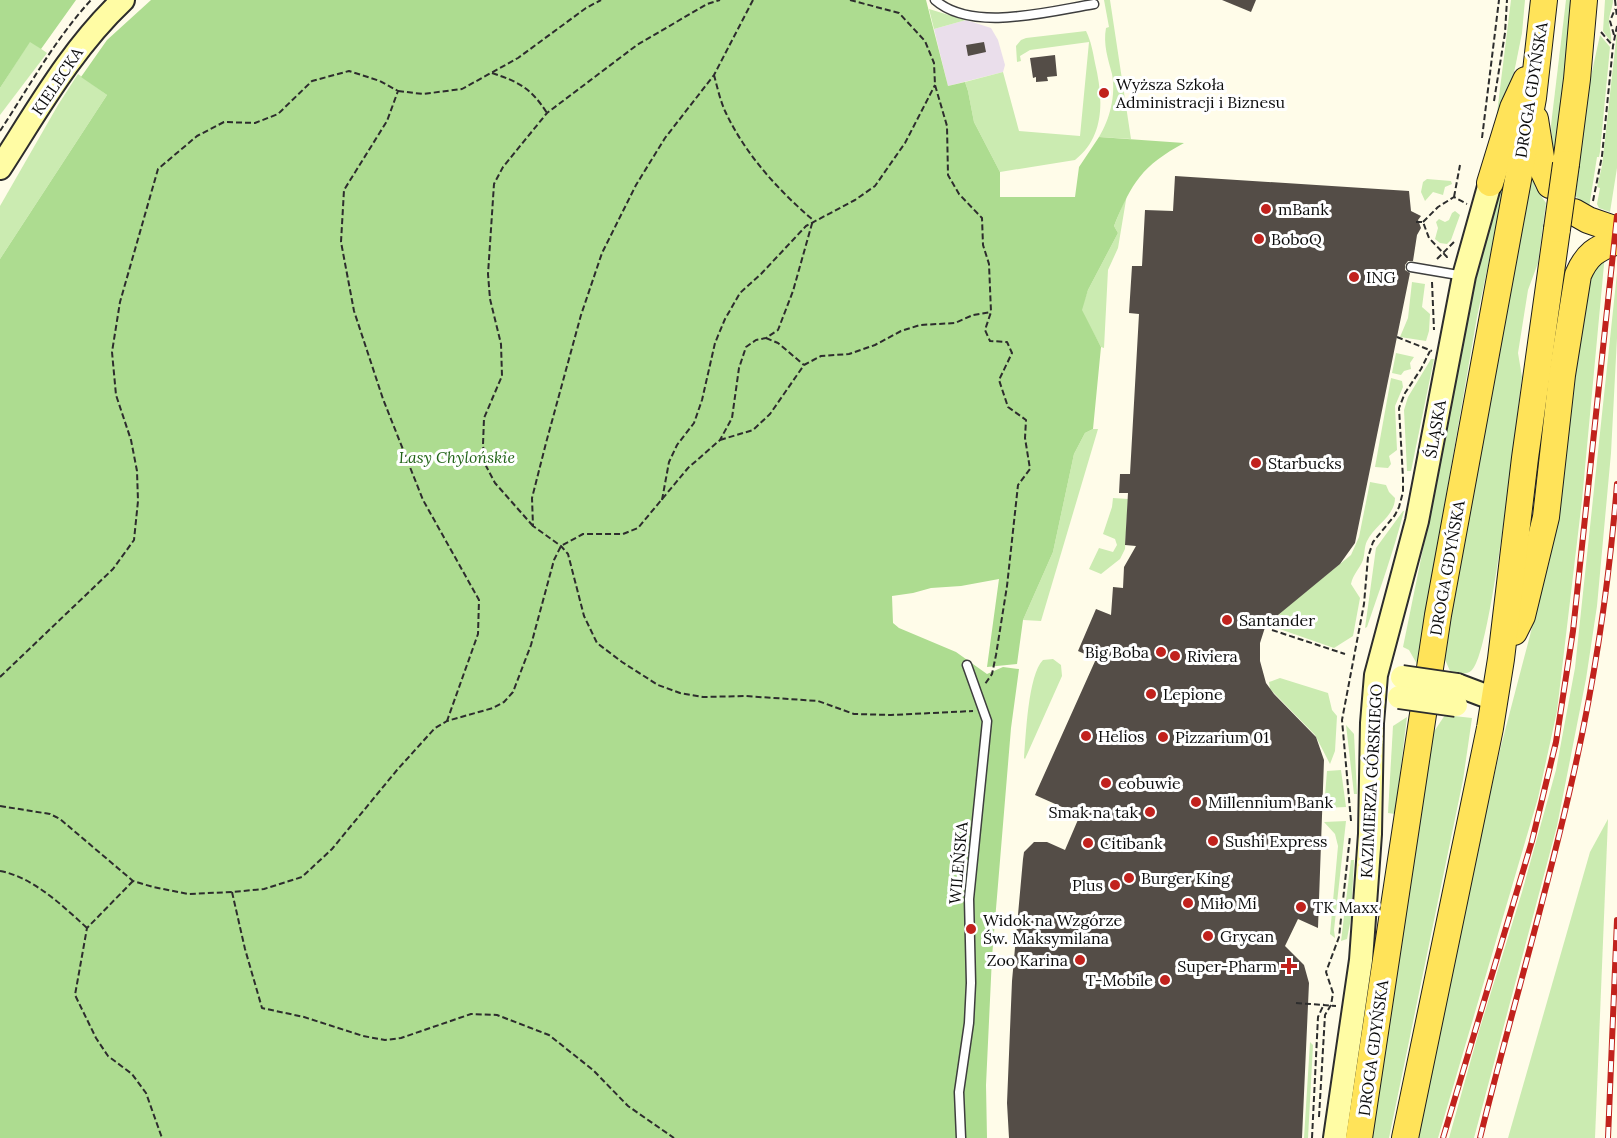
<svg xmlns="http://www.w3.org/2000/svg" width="1617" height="1138" font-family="Lora,serif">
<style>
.industrial{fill:#eadeeb}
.green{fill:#cbebb1}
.forest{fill:#addc90}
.building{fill:#544d47}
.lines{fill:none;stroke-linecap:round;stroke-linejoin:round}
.lane-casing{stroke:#3e3e3e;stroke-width:11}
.secondary-casing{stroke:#2d2d2d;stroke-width:26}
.primary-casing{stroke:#1c1c1c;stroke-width:28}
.path{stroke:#2d2d2d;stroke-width:2;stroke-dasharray:6 3;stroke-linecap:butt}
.lane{stroke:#fff;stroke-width:8}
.secondary{stroke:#fffca4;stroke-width:22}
.primary{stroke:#ffe359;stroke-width:26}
.rail-casing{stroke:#c1221d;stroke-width:6}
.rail{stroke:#fff;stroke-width:4;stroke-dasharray:11;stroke-linecap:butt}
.secondary-bridge-casing{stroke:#2d2d2d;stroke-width:26;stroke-linecap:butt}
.primary-bridge-casing{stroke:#1c1c1c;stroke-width:28;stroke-linecap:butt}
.secondary-bridge{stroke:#fffca4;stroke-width:22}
.primary-bridge{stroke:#ffe359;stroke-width:26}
.poi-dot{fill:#c1221d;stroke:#fff;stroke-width:2}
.labels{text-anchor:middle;stroke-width:6;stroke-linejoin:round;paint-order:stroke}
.street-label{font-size:16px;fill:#0b0b0b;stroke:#fff}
.poi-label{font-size:16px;fill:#0b0b0b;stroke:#fff;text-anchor:start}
.park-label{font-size:16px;font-style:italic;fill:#236519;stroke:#fff}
</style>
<rect width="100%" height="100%" fill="#fffce9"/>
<polygon class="industrial" points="966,20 991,28 998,40 1005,65 1003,72 948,86 934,29"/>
<g class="green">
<path d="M1104,0H1110L1131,139L1099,137C1110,119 1116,95 1112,74C1108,59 1103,44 1106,28L1109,27Z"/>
<polygon points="1511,0 1525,0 1522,33 1516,63 1511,86 1496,121"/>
<polygon points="1566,0 1571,0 1568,53 1553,162 1551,125"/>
<path d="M1605,0H1613C1613,7 1609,14 1609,21C1609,28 1612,34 1611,42L1603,31Z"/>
<polygon points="929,9 962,19 966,20 934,29"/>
<path d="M1086,31C1091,41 1093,52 1095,63C1103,97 1106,136 1075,160L1000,172L974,122L968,91L965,82L1003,72L1019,131L1080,136L1089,42L1030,50L1020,56L1021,61L1017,62L1016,46L1021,40L1026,38Z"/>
<polygon points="1617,31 1617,168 1610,212 1599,208 1597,204 1600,188 1597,187 1602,166"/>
<polygon points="1600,35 1610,47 1600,152 1599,157 1597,157 1589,208 1574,195 1588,90"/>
<polygon points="30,41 47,53 0,115 0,88"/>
<polygon points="78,74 107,95 0,259 0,206 58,105"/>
<polygon points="1517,118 1505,186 1477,317 1417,664 1409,650 1403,647 1425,539 1480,248"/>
<path d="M1530,166L1535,187L1546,203L1538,263L1528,290L1518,353L1522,377C1516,419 1492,651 1472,670C1466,676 1458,673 1450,671L1443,655Z"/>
<polygon points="1427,179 1451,181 1452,184 1445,187 1443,195 1433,192 1425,201 1421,192 1423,182"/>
<polygon points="1127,194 1118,248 1108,270 1104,348 1101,347 1081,310 1088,290 1118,233 1114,226"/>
<polygon points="1455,211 1460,215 1451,240 1447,244 1440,243 1435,239 1438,228 1436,222 1439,219 1445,222 1449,220 1452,213"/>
<polygon points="1605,254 1582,500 1557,711 1538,798 1438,1138 1415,1138 1460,925 1501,746 1550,559 1584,276"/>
<polygon points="1617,273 1617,338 1611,453 1597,606 1586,679 1557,826 1474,1138 1449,1138 1479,1031 1522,892 1556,770 1575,668"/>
<polygon points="1412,282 1425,284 1422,307 1430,314 1429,331 1426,341 1400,337 1408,318"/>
<polygon points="1396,353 1414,357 1410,363 1411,369 1404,371 1401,375 1392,373"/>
<polygon points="1431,359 1434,359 1411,471 1407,471 1404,410 1408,397"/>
<polygon points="1391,378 1402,381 1403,387 1395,406 1397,450 1389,456 1391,464 1388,468 1375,467"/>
<polygon points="1093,429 1098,429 1041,621 1023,620 1053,552 1074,454 1085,433"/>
<path d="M1370,482L1386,485L1389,492L1395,498C1395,516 1374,526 1367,541C1364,547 1365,554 1363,560C1359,570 1353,574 1351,584L1360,598L1353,636L1334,648L1271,626L1282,611L1351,555L1359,537Z"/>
<polygon points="1113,498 1128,499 1125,549 1120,559 1101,574 1089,569 1099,548 1113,552 1117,545 1115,539 1103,534 1112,507"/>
<path d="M1403,511H1404C1394,550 1380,589 1367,627L1365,628L1376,548Z"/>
<path d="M1053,659L1061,665L1062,676L1025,759L1024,758C1026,736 1028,675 1043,660Z"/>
<polygon points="1280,678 1328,693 1332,710 1337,716 1335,751 1330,764 1315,735 1270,689 1269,682"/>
<polygon points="1445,715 1472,718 1463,780 1389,1138 1367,1138 1429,739"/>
<polygon points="1407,717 1395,814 1388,813 1393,726"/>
<polygon points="1346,725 1354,734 1357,794 1354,794"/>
<polygon points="1341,770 1346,807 1324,808 1327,771"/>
<polygon points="1608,819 1595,1138 1508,1138 1590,852"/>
<polygon points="1346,821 1334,930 1335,938 1330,934 1338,846 1335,834 1324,822"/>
<polygon points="1351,860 1354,860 1351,918 1347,939 1341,941"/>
<polygon points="1310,1042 1313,1045 1308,1138 1304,1138"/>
</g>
<g class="forest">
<polygon points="0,0 76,0 41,49 30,42 0,88"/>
<path d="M151,0H926L948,86L965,82L968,91L974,122L1000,172V197H1075L1079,167L1099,137L1184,143C1142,166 1132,182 1114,226L1118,233L1088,290L1082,310L1101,347L1093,429L1085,433L1074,454L1053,552L1023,620L1017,664L987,667L999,579L961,586L931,588L913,593L892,596L893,623L899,628L956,652L987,674L1003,667L1019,669L1011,728L992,957L986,1085L987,1138H0V259L107,95L81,77L107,40Z"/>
</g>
<g class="building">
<polygon points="1222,0 1256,0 1251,12"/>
<polygon points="984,42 986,52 968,56 966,45"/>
<polygon points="1055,55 1057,76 1047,77 1048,81 1036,82 1036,77 1033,78 1030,58"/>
<polygon points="1175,176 1409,191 1411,211 1421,216 1418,220 1421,228 1417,235 1413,261 1408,261 1405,265 1405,270 1410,273 1355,543 1340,564 1272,620 1268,618 1260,643 1260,661 1266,683 1274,694 1316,737 1324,760 1318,928 1298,919 1285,946 1304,965 1309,983 1302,1138 1009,1138 1007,1103 1012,981 1023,859 1024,852 1034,842 1047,842 1065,850 1080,815 1035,795 1096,659 1078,651 1096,609 1111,615 1113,587 1123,588 1124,567 1136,546 1125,545 1128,493 1119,493 1120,474 1130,474 1139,314 1129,313 1132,266 1142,266 1145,210 1173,211"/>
</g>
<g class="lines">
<g class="lane-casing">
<g id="lane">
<path d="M935,0C972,33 1050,11 1094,4"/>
<polyline points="1411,267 1464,276"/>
<polyline points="961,1138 959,1092 969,1023 971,983 969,899 987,721 967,665"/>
</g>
</g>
<g class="secondary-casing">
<g id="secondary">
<path d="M0,168C38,109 72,48 123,0"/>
<polyline points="1457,685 1494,699"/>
<polyline points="1335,1138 1361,960 1370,834 1372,723 1376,675 1417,521 1464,276 1490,183"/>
</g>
</g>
<g class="primary-casing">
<g id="primary">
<polyline points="1535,119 1543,170 1550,185"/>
<polyline points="1566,164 1577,79 1584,0"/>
<polyline points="1490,183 1513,108 1526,80"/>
<polyline points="1574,212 1588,220 1617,230"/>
<path d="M1514,632L1522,616L1546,517L1562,375L1578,275C1587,254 1596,249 1617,241"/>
<polyline points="1359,1138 1438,615 1533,98 1544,0"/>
<polyline points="1405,1138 1490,728 1501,659 1525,458 1557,229"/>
</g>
</g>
<g class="path">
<polyline points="753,0 714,75 665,138 636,185 602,253 581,315 546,443 532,498 533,526 561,546 568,554 584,616 597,643 622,662 658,685 680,693 703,697 745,696 818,701 854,714 891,715 973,711"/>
<polyline points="850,0 899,13 925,41 934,63 935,85 947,126 948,175 959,194 982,218 983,245 989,264 991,312 985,330 990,341 1007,342 1012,353 999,380 1008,407 1026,420 1025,438 1030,469 1018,485 1007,586 996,655 992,674 985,684"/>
<polyline points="1615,0 1617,18"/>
<polyline points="1601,32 1613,46"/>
<polyline points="1614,35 1610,21 1615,9"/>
<path d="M492,73C519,82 531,88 547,113"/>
<path d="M714,75C717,86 720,100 725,111C745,154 778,190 813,220"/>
<polyline points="398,91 423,94 462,89 518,58 586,8 601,0"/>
<polyline points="1494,101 1505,33 1507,0"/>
<path d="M0,131C29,87 55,39 91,0"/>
<polyline points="1482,138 1499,0"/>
<polyline points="1454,197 1460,165"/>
<polyline points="1593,201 1602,156 1613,46 1617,26"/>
<polyline points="1416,222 1423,222 1429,238 1447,257 1450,256"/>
<polyline points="1423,222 1438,207 1454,197 1467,204"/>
<polyline points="1437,259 1454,242"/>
<polyline points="1432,282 1434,330"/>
<polyline points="1397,337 1432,351"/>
<polyline points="766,338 778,343 804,365"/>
<polyline points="720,440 753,430 770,414 804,365 821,356 849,354 875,345 901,331 920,325 955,323 973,315 991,312"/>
<polyline points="662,500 669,462 677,445 694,423 702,400 715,343 725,319 740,293 761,274 806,226 855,200 875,186 905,143 935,85"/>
<polyline points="533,526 495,483 485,464 483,445 484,418 502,376 501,344 490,299 488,274 494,184 503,167 547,113 637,45 707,4 720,0"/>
<polyline points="1272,630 1345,654"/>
<polyline points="0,677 113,569 134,540 138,501 137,471 131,440 116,395 112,352 120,302 158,169 197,136 224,122 255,123 278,114 312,81 349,71 380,81 398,91 387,121 344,190 341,242 354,311 383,399 423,500 479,600 478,634 447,721"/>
<polyline points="0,806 50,814 60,819 133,881 153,887 188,894 232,892 264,889 302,877 332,849 397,770 435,728 447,721 493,708 504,702 513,692 531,645 554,560 561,546 583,534 623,534 638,528 688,468 720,440 732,418 739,368 746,347 756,340 766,338 778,330 793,291 813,220"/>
<polyline points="1351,821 1342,720 1364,604 1368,557 1373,542 1395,515 1399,507 1403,492 1403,478 1399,408 1405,393 1421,369 1430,351"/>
<path d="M0,871C33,877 63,906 87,928"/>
<polyline points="133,881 87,928 75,995 96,1038 108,1056 132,1074 146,1093 162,1138"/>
<polyline points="232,892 245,949 262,1008 304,1017 363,1036 385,1040 401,1038 471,1014 497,1015 549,1035 593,1070 628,1106 674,1138"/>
<polyline points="1296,1003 1336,1006"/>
<polyline points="1319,1117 1325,1015 1331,1005 1333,993 1326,972 1339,937 1350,836"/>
<polyline points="1312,1138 1318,1017 1324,1004"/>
</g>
<use href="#lane" class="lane"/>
<use href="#secondary" class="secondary"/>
<use href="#primary" class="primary"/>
<g class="rail-casing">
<g id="rail">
<polyline points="1443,1138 1532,841 1556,742 1573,631 1617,216"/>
<path d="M1480,1138C1509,1020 1544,904 1571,785C1594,686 1609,585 1617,484"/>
<polyline points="1608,1138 1617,920"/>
</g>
</g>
<use href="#rail" class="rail"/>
<g class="secondary-bridge-casing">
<g id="secondary-bridge">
<polyline points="1402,677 1457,685"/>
<polyline points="1399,697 1456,705"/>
</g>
</g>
<g class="primary-bridge-casing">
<polyline id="primary-bridge" points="1557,229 1566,164"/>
</g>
<use href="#secondary-bridge" class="secondary-bridge"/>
<use href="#primary-bridge" class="primary-bridge"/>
</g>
<g class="poi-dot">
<circle cx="1104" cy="93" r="6"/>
<circle cx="1266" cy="209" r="6"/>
<circle cx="1259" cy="239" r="6"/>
<circle cx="1354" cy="277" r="6"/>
<circle cx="1256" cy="463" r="6"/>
<circle cx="1227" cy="620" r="6"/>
<circle cx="1161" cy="652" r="6"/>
<circle cx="1175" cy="656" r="6"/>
<circle cx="1151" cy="694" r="6"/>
<circle cx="1086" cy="736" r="6"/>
<circle cx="1163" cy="737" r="6"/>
<circle cx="1106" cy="783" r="6"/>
<circle cx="1196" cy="802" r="6"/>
<circle cx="1150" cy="812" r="6"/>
<circle cx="1213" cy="841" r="6"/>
<circle cx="1088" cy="843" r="6"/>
<circle cx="1129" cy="878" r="6"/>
<circle cx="1115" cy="885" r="6"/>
<circle cx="1188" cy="903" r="6"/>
<circle cx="1301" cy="907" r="6"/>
<circle cx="971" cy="929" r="6"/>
<circle cx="1208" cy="936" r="6"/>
<circle cx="1080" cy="960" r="6"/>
<path d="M1286 957h6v6h6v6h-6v6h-6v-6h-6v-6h6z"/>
<circle cx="1165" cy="980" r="6"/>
</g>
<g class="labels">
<g class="street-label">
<text transform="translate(57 81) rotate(-56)" y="6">KIELECKA</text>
<text transform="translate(1531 90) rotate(-81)" y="6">DROGA GDYŃSKA</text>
<text transform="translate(1435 429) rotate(-80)" y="6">ŚLĄSKA</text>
<text transform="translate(1447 568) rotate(-80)" y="6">DROGA GDYŃSKA</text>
<text transform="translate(1371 781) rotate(-87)" y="6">KAZIMIERZA GÓRSKIEGO</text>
<text transform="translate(958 863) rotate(-85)" y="6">WILEŃSKA</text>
<text transform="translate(1373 1048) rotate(-82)" y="6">DROGA GDYŃSKA</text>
</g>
<g class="poi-label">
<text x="1116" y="90">Wyższa Szkoła<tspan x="1116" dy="18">Administracji i Biznesu</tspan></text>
<text x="1278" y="215">mBank</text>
<text x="1271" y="245">BoboQ</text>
<text x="1366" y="283">ING</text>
<text x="1268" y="469">Starbucks</text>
<text x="1239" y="626">Santander</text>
<text x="1149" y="658" text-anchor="end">Big Boba</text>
<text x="1187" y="662">Riviera</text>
<text x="1163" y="700">Lepione</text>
<text x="1098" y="742">Helios</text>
<text x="1175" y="743">Pizzarium 01</text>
<text x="1118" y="789">eobuwie</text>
<text x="1208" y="808">Millennium Bank</text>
<text x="1138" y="818" text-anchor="end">Smak na tak</text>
<text x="1225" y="847">Sushi Express</text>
<text x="1100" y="849">Citibank</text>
<text x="1141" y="884">Burger King</text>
<text x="1103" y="891" text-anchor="end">Plus</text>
<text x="1200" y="909">Miło Mi</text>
<text x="1313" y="913">TK Maxx</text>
<text x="983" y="926">Widok na Wzgórze<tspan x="983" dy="18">Św. Maksymilana</tspan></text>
<text x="1220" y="942">Grycan</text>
<text x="1068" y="966" text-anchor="end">Zoo Karina</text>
<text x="1277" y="972" text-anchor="end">Super-Pharm</text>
<text x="1153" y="986" text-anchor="end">T-Mobile</text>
</g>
<g class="park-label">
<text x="457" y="463">Lasy Chylońskie</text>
</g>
</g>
</svg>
